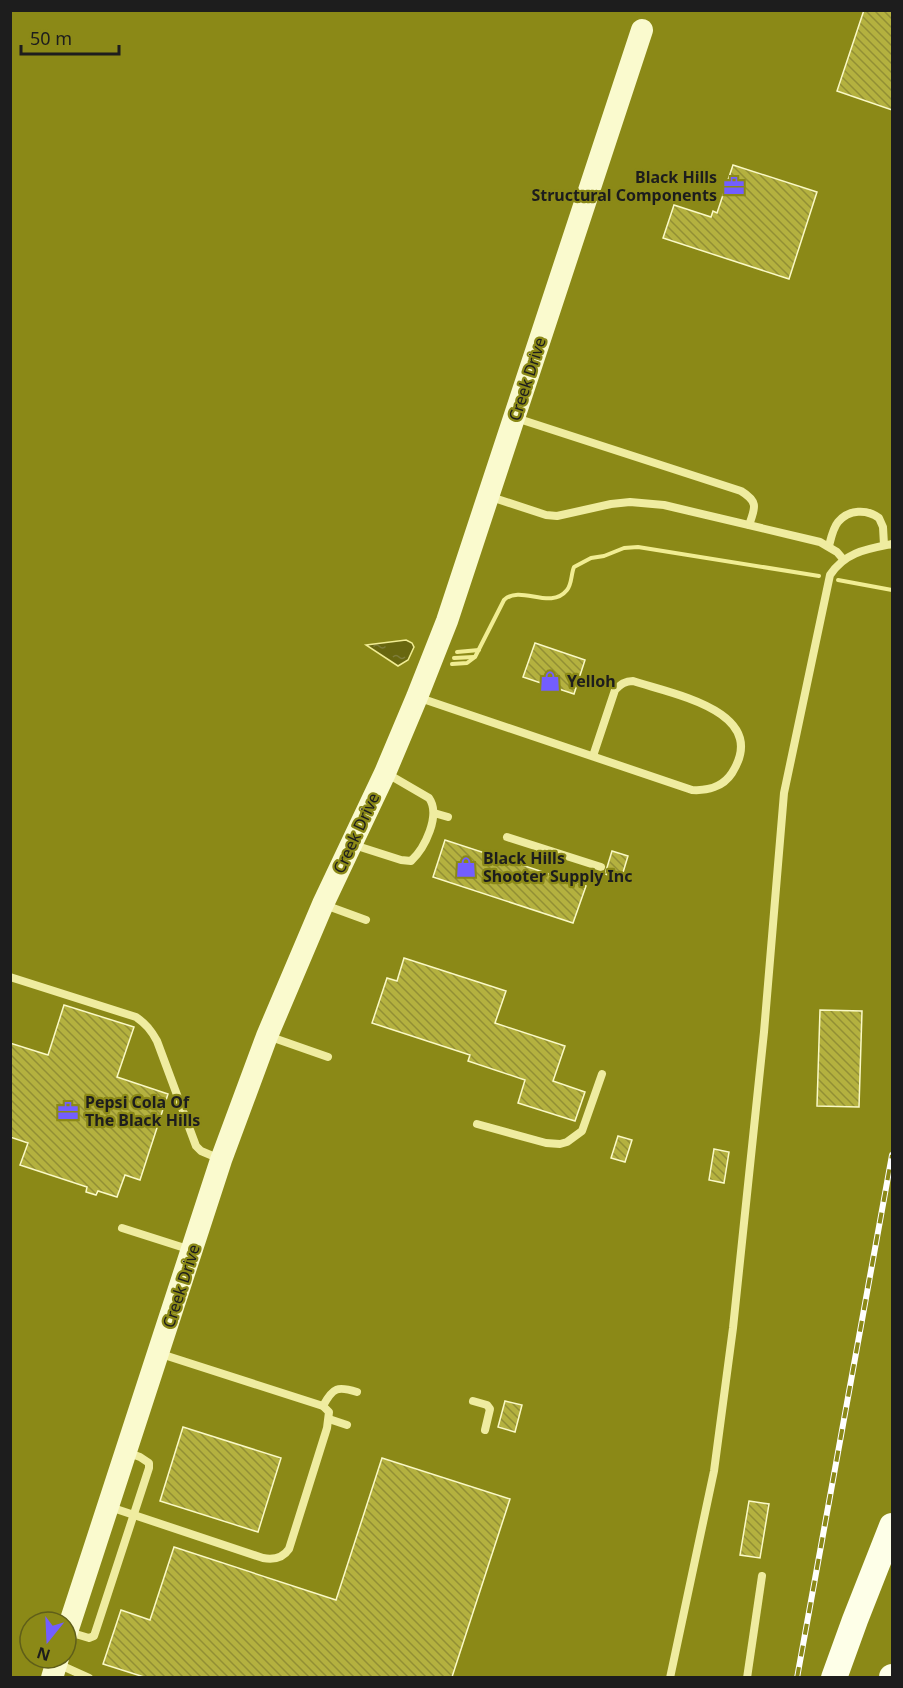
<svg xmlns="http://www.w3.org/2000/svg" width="903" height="1688" font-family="'Noto Sans',sans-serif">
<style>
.water{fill:url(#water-ripples);stroke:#f1ed93;stroke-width:1.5}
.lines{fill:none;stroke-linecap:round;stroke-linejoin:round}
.stream{stroke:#f1ed93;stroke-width:4}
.building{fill:url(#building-back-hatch);stroke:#faf9c6;stroke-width:1.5}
.lane{stroke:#efeca0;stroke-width:8}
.secondary{stroke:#faface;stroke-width:22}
.primary{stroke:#feffe8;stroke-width:26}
.rail-casing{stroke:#fff;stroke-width:6}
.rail{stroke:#8b8917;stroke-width:4;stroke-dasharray:11;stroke-linecap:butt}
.labels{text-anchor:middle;stroke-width:4.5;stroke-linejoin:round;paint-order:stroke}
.poi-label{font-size:16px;font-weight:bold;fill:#1d1d1d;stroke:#8b8917;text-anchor:start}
.street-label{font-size:16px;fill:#1d1d1d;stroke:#8b8917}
</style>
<defs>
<pattern id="water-ripples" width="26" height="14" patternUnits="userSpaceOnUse" patternTransform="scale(1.5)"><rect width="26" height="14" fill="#68670f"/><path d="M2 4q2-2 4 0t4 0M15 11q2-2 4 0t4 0" fill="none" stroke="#7d7c3a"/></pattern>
<pattern id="building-back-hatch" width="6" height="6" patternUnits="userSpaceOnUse" patternTransform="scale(1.5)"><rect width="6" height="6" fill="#b4b13f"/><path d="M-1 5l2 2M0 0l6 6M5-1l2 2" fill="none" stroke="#928f34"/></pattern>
</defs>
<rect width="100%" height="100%" fill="#8b8917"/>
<polygon class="water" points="406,640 412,643 414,647 408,660 398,666 366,645"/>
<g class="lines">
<g class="stream">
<polyline points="838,580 892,590"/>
<polyline points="457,652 479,650"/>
<polyline points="454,658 474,657"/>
<path d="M452,664L467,663L475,657L504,600C521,584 550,611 567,590C572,584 571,574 574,567L591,558L604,556L624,548L638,547L819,576"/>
</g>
</g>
<g class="building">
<polygon points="864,10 892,10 892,110 837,91"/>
<polygon points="733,165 817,192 789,279 663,238 674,205 711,217 713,211 717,213"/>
<polygon points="535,643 585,660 574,694 523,677"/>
<polygon points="445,840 586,886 573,923 433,877"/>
<polygon points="612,851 628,856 621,879 605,874"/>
<polygon points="404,958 506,991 495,1023 565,1046 553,1081 585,1092 575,1121 518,1103 525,1080 468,1061 470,1055 372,1023 387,978 397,981"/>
<polygon points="64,1005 134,1027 117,1077 168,1094 140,1180 125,1175 117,1197 98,1191 96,1195 86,1192 87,1187 20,1165 28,1143 10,1137 10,1043 48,1055"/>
<polygon points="820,1010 862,1011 859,1107 817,1106"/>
<polygon points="618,1136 632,1140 625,1162 611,1158"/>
<polygon points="714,1149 729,1152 724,1183 709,1180"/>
<polygon points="505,1401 522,1405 515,1432 498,1427"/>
<polygon points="183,1427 281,1458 258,1532 160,1501"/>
<polygon points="382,1458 510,1499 452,1677 144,1677 103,1664 121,1610 150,1620 174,1547 336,1600"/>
<polygon points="749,1501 769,1504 760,1558 740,1555"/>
</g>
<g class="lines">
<g class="lane">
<path d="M516,418L741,491C759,502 755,508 749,525"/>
<polyline points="491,497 546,515 557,516 611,504 630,502 664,505 820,542 837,552 843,559"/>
<path d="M829,546C831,538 833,528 838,522C849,509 867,509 879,518L883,527L884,545"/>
<path d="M420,698L692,790C707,791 723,787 732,773C771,711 672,694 633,681C625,681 621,684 615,690L593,756"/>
<polyline points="434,813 448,817"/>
<polyline points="507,837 601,867"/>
<path d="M354,845L401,860L411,861C425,848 441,815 429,798L386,773"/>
<polyline points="325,905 366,920"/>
<path d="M10,977L136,1017C146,1024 151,1030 157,1041L196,1146L201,1151L220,1159"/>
<polyline points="268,1036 328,1057"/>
<polyline points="477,1124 546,1143 560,1144 567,1142 582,1131 602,1074"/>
<polyline points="122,1228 191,1250"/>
<polyline points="473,1401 487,1405 490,1409 485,1430"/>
<path d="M323,1406C333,1387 338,1386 357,1392"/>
<polyline points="329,1419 347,1425"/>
<path d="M110,1507L263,1558C274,1560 283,1558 289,1549L327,1428L329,1412L323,1406L161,1354"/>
<polyline points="69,1632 89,1638 94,1636 96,1630 149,1468 149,1463 140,1457 129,1453"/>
<polyline points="58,1664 89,1678"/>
<path d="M670,1678L714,1471L733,1328L764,1032L784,793L830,575C845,552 867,549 892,544"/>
<polyline points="747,1678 762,1576"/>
</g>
<g class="secondary">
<polyline points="66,1635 221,1160 267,1036 323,904 385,773 417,697 447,621 642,30"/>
<polyline points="52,1678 58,1658"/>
</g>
<g class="primary">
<polyline points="834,1678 855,1620 892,1526"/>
<polyline points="892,1678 892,1677"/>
</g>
<g class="rail-casing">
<polyline id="rail" points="797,1678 892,1155"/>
</g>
<use href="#rail" class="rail"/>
</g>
<defs>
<g id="office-bare" transform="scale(1.62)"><path d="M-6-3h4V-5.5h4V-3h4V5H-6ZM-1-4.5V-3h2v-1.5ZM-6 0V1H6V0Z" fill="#735eff" stroke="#8b8917" stroke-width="2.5" paint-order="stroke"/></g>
<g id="shop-bare" transform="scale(1.62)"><path d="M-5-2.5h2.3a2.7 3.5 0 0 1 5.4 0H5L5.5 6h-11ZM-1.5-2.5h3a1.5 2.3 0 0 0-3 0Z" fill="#735eff" stroke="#8b8917" stroke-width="2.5" paint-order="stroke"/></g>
</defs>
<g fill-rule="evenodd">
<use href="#office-bare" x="734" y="186"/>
<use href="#shop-bare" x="550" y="681"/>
<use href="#shop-bare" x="466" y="867"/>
<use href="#office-bare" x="68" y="1111"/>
</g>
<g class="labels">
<g class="poi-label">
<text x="717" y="183" text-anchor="end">Black Hills<tspan x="717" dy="18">Structural Components</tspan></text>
<text x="567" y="687">Yelloh</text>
<text x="483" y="864">Black Hills<tspan x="483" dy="18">Shooter Supply Inc</tspan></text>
<text x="85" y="1108">Pepsi Cola Of<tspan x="85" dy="18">The Black Hills</tspan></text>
</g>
<g class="street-label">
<text transform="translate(527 379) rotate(-72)" y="6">Creek Drive</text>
<text transform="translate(356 833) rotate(-65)" y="6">Creek Drive</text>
<text transform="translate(181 1286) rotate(-72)" y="6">Creek Drive</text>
</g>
</g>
<rect width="903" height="1688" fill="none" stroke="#1d1d1d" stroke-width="24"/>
<g transform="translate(48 1640) rotate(198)"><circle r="28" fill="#8b8917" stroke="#5f5e19" stroke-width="1.5"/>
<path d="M0-4.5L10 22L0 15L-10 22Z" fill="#735eff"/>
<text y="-9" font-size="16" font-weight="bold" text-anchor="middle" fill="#1d1d1d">N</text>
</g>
<path d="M21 45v9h98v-9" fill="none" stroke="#1d1d1d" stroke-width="3"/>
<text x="30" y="45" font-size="18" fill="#1d1d1d" stroke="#8b8917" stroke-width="4.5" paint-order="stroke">50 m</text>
</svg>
